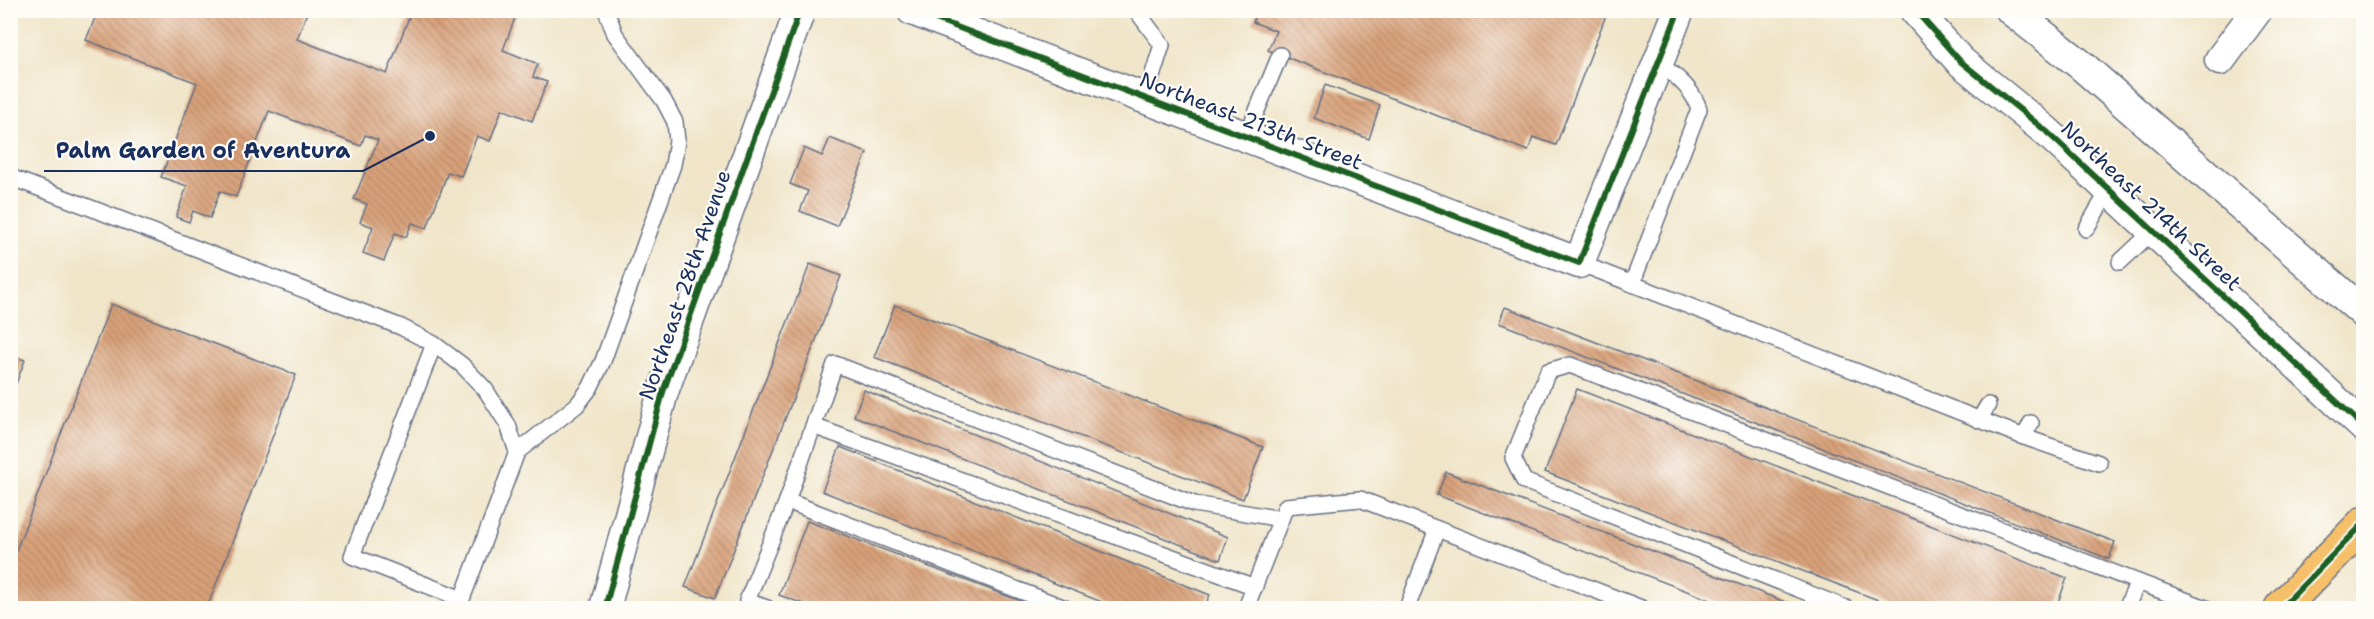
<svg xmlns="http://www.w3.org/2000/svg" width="2374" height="619" font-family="'Shantell Sans',sans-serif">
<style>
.building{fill:url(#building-back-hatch)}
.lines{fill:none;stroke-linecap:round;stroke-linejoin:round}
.lane-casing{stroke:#666f83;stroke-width:18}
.street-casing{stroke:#666f83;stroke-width:33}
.primary-casing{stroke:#666f83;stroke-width:36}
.lane{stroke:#fff;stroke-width:15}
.street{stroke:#fff;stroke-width:30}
.primary{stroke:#f6c06b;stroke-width:33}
.cycleway-casing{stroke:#fdfcf7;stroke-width:10}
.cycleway{stroke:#1b5e20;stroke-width:6}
.labels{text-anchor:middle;stroke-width:4.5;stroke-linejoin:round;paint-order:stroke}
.street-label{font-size:21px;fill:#1b2f5e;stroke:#fdfcf7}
.leader{fill:none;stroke:#1b2f5e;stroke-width:2}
.callout-dot{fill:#1b2f5e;stroke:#fdfcf7;stroke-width:2}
.callout-label{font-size:22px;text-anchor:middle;font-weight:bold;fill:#1b2f5e;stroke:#fdfcf7;stroke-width:4.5;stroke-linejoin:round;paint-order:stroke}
</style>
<defs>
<pattern id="building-back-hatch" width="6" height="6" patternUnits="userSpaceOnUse" patternTransform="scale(1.5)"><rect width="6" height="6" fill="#d9a179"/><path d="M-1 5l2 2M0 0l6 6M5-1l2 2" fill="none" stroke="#af8466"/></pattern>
</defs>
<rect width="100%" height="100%" fill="#fdfcf7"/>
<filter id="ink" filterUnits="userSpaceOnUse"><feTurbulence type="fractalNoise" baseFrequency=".0167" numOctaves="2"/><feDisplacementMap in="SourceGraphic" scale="12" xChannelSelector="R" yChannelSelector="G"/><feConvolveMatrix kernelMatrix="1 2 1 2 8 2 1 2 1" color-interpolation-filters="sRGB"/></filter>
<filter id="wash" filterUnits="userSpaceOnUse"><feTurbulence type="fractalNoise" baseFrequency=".008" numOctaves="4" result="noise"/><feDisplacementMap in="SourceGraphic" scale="24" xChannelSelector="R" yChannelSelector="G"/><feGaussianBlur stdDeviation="1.35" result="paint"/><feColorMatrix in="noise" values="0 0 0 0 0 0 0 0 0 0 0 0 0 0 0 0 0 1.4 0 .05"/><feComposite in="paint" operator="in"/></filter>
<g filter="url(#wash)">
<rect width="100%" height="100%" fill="#f0e5c9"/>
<g id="blocks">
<g class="building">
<polygon points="90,10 308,10 297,39 387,74 411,12 408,10 518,10 503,50 538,64 533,77 547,82 532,121 502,109 490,141 477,136 461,176 448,172 427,228 412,223 406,237 395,233 384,261 363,253 373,227 360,222 367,204 354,199 378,140 365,135 361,146 269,111 236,197 220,191 210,218 193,211 189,222 176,217 187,186 161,177 197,83 86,40 97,13"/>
<polygon points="1257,10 1608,10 1556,145 1533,137 1528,151 1268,50 1276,31 1253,22"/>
<polygon points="1325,85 1380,105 1369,139 1314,118"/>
<polygon points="830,138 867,153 837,226 800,211 808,191 790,184 804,148 822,156"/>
<polygon points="810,264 841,276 715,598 685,587"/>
<polygon points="111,304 296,375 207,608 10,608 10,566"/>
<polygon points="895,305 1263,447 1243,499 874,357"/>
<polygon points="1505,307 2115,542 2109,559 1499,323"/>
<polygon points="10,355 25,360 11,397 10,397"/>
<polygon points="1577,389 2067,578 2056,608 1899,608 1545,472"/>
<polygon points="864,390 1228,537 1220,560 854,416"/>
<polygon points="840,447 1210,595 1204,608 1117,608 822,491"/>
<polygon points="1446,472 1801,608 1731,608 1437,495"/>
<polygon points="807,521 1039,608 815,608 779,595"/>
</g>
</g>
</g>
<g filter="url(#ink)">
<use href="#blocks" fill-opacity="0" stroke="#666f83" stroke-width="1.5"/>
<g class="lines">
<g class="lane-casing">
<g id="lane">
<polyline points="1136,10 1162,45 1145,99"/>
<polyline points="1246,137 1280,55"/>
<polyline points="10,177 401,327 434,344 462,365 485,389 508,425 517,452 462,599 352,556 434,344"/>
<polyline points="2086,229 2109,190"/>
<polyline points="2120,262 2153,231"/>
<polyline points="1579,263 2024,437 2099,463"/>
<path d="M1632,284L1699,109C1693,89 1676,75 1659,64"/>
<polyline points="1979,420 1988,405"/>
<polyline points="813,426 1255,587"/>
<polyline points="2024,437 2031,423"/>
<polyline points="517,452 577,405 590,388 603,361 673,165 677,141 675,122 664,101 615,34 606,10"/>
<polyline points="767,608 747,601 787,501"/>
<polyline points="1065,608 787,501 835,364 1194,504 1281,519"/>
<polyline points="1246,608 1286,506 1360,499 1641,608"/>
<polyline points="1407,608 1437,529"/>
<polyline points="1846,608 1524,481 1513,458 1548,371 1570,365 2206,608"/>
<polyline points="2126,608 2138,582"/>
</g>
</g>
<g class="street-casing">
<g id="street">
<polyline points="912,10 1579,263 1679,10"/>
<polyline points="1915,10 1960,61 2046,131 2364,427"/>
<polyline points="2011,10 2081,65 2364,313"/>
<polyline points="2220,60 2257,10"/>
<polyline points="605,608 663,392 800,10"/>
</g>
</g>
<g class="primary-casing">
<polyline id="primary" points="2281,608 2364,523"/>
</g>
<use href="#lane" class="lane"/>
<use href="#street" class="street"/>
<use href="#primary" class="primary"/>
<g class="cycleway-casing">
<g id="cycleway">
<polyline points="912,10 1579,263 1679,10"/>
<polyline points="1915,10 1960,61 2046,131 2364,427"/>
<polyline points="605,608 663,392 800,10"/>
<polyline points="2281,608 2364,523"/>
</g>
</g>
<use href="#cycleway" class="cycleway"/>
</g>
</g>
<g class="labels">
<g class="street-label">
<text transform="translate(1251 121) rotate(21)" y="7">Northeast 213th Street</text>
<text transform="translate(2151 206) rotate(43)" y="7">Northeast 214th Street</text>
<text transform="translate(685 285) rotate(-71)" y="7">Northeast 28th Avenue</text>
</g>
</g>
<path class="leader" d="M430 136L363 171H44"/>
<circle class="callout-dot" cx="430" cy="136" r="6"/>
<g class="callout-label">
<text x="203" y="158">Palm Garden of Aventura</text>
</g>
<rect width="2374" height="619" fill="none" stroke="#fdfcf7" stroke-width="36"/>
</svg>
